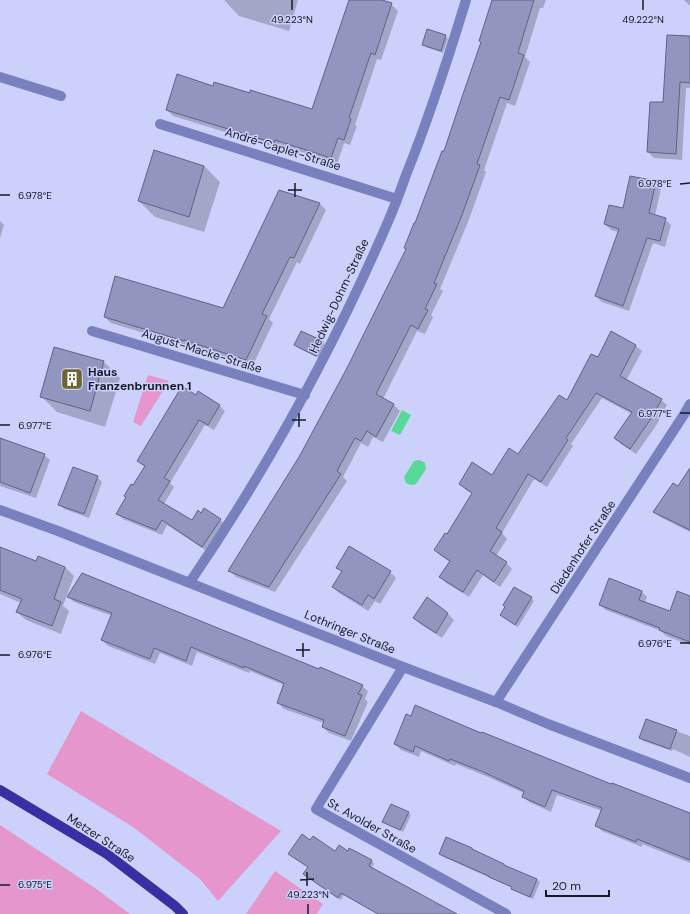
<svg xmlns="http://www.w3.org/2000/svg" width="690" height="914" font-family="'DM Sans',sans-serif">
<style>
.green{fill:#e496cd}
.water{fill:#59d998}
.shadow{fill:#0003}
.building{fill:#9096bd;stroke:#5e6387}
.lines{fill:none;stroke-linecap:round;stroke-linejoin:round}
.street{stroke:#7980be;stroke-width:10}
.primary{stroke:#382fa2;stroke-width:10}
.ticks{fill:none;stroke:#181a29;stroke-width:1.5}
.labels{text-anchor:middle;stroke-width:3;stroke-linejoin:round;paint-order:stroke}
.street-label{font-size:12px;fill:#181a29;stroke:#cbd1fb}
.poi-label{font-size:12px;font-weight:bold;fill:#181a29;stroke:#cbd1fb;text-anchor:start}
.ticks-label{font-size:10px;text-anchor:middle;fill:#181a29;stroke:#cbd1fb;stroke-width:3;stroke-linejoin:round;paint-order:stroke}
</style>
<rect width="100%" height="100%" fill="#cbd1fb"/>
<g class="green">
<polygon points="148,375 169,381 141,426 133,422"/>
<polygon points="81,711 281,831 218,901 200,879 133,827 47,774"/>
<polygon points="0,825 95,888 130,914 0,914"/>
<polygon points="275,871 323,904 317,914 246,914"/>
</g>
<g class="water">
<polygon points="402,410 411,415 400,435 391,431"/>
<polygon points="420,460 425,463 426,469 416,484 411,485 406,483 404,477 414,461"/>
</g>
<g class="shadow">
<polygon points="224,0 298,0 289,31 239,16"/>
<polygon points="350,0 379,0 391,4 398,11 381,60 377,59 355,125 357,126 350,145 344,143 337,164 281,145 280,149 173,116 167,110 214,87 250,94 312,110"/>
<polygon points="493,0 546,0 543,8 540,8 525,57 530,62 515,106 507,103 484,170 486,172 468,222 440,289 443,291 431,315 433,317 425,334 417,331 383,399 393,404 400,411 383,442 373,437 368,447 361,443 343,477 347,481 275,592 236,577 230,571 300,458 348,368 407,249 444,152 482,42"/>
<polygon points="684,0 690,0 690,5 689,5"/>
<polygon points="445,36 448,39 443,53 426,47 423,44"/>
<polygon points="690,37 690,88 686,88 682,160 654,158 648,152 651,103 664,103"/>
<polygon points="204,166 220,182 204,232 155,217 139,201"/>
<polygon points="655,182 661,188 655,216 665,219 671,225 665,247 653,243 629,311 602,302 596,296 618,232 611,230 605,224 624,209"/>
<polygon points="320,204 326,210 300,264 297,262 269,319 273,323 253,365 190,346 190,347 111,323 105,317 224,310"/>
<polygon points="0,221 4,225 0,238"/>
<polygon points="612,333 636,346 642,351 626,381 661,400 667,405 656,426 636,454 621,444 615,438 632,414 602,398 571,444 573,446 547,487 534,479 502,533 507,539 496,556 506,563 512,569 500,587 483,575 469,597 446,583 441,577 450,562 441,556 435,550 447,535 473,494 466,490 460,484 492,476 519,455 567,401 598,359"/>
<polygon points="323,342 325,344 319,358 298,348 295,345"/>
<polygon points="55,348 104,362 120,378 105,427 57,412 41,396"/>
<polygon points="198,393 220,406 225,411 214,430 205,425 170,483 174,487 164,504 192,521 202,514 220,520 226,525 208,552 167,525 162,535 123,519 117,514 145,467 138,461 196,396"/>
<polygon points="0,439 44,455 50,460 36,498 0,486"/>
<polygon points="690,473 690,532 660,517 654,512 679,488"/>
<polygon points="97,477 102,482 89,518 64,509 59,504"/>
<polygon points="350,547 390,572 396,578 380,604 375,601 368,611 339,593 333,587 342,572 337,567"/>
<polygon points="0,548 36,562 38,557 65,567 74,576 63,606 69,611 61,634 26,620 17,612 21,603 0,594"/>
<polygon points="642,592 647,597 645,603 670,613 690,597 690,645 666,636 661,631 606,610 600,605"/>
<polygon points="69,597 320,670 362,686 368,691 365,699 368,702 351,741 329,733 323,727 324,723 284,709 278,703 284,685 250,671 249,673 197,652 192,666 160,653 155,664 108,646 102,640 112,616 74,602"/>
<polygon points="531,598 534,601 518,627 501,615"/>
<polygon points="427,599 448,614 454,620 442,638 420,624 414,618"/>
<polygon points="646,720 690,736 690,757 673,749 672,751 643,741 640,738"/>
<polygon points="482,734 612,785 690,814 690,863 642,844 642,847 602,831 596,826 602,811 557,795 551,812 529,802 523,796 524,793 488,777 456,764 455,766 421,751 419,757 401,750 395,744"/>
<polygon points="408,813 411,815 403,832 386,824 384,822"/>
<polygon points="310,841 335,853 348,852 350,849 372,861 374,864 371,868 454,914 378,914 344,895 341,900 307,877 309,868 292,856"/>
<polygon points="472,849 475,852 537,880 540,882 533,899 515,891 513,888 443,857 440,854"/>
</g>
<g class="building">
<polygon points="349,0 382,0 392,3 375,55 371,53 349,118 351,119 344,140 338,138 331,158 275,140 274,143 166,110 177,74 213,86 214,82 250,93 250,90 312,109"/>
<polygon points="492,0 534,0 518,53 524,55 509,100 500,97 477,164 480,165 462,215 434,283 437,284 425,309 428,310 418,329 411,325 376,394 394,404 376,437 367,431 361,441 355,438 337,471 341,474 269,587 228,571 299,457 347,368 406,249 404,248 414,223 415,223 442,151 444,151 462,97 481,42 479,41"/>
<polygon points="427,29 446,35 441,51 422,45"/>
<polygon points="667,35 690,36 690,83 680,82 676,154 647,152 650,102 663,102"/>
<polygon points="154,150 204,166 189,217 138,201"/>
<polygon points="630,176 656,181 649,213 666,218 660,241 647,238 623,306 595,296 619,229 604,224 609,205 623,208"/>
<polygon points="279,190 320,203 294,258 290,257 262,314 267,316 246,360 184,340 184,341 104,317 115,276 223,308"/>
<polygon points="301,331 323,341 316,356 294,345"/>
<polygon points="611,331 636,345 620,376 662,399 650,420 630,449 614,438 632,412 596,393 566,438 568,440 541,482 528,474 496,528 502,532 490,551 507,562 494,582 477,570 463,592 439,577 450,561 434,550 445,533 447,534 472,493 459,484 472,462 492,475 509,448 518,454 559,395 567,400 591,354 598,357"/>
<polygon points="54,347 104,361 90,411 40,397"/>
<polygon points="182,386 196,395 198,391 220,405 208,425 199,420 164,478 170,481 158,500 192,520 198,510 201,513 204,508 221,519 202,547 162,520 156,530 116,514 126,497 124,496 131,484 133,485 145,466 137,461"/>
<polygon points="0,438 45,454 30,493 0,482"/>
<polygon points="73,467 98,476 84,514 58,505"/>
<polygon points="690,468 690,530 653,512 673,483 678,486"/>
<polygon points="349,546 391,571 374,599 368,595 362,605 332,587 342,571 336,568"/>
<polygon points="0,547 36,561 38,556 65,567 54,599 61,602 52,626 16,612 22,599 0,590"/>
<polygon points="82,573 319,669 320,667 363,685 358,694 362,695 345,736 322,727 324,720 277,703 284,683 244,666 244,668 191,647 186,661 154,648 150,659 101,640 112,613 67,597"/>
<polygon points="609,578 642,591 639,600 670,611 677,591 690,596 690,642 659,630 660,628 599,605"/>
<polygon points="514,587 532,597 515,625 500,615 505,607 503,605"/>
<polygon points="427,597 448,613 436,633 413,618"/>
<polygon points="415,705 481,733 482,732 611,784 612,783 690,813 690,860 637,839 636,842 595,826 602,808 552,790 545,807 522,797 524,791 481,771 450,759 449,761 415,746 413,752 394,744 406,714 411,716"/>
<polygon points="646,719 677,730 670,749 639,738"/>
<polygon points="391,804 409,812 400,830 382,822"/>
<polygon points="302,834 310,840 313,836 335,851 339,845 348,851 349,848 372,860 369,866 457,914 378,914 341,893 338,898 303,874 308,867 288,854"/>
<polygon points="446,837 472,848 472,849 504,864 504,865 537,879 530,897 511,889 512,887 489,877 489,876 439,854"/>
</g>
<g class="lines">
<g class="street">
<polyline points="0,77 61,96"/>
<polyline points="160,124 397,199"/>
<polyline points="92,331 305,395"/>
<polyline points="0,510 58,531 403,667 496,702 548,724 690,778"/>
<path d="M190,582C267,469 333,349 387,224C394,208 400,192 406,175C429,118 448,59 466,0"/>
<polyline points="403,667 316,809 506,914"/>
<polyline points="496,702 685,413 690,404"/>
</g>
<polyline class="primary" points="0,790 107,854 175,906 183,914"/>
</g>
<path class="ticks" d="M292,0V10M643,0V10M295,183V197M680,184L690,183M288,190H302M0,195H10M299,413V427M680,413H690M292,420H306M0,425H10M303,643V657M680,643H690M296,650H310M0,655H10M307,872V886M300,880L314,879M0,885H10M308,904V914"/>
<defs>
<g id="building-square" transform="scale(1.15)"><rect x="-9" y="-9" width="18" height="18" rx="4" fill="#6f6531" stroke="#cbd1fb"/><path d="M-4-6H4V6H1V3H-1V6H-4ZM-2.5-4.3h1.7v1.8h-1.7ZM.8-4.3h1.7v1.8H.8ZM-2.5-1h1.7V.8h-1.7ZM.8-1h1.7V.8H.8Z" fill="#fff"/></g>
</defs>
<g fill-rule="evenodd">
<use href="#building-square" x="72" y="379"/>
</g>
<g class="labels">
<g class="street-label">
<text transform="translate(283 149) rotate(17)" y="4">André-Caplet-Straße</text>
<text transform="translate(339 296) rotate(-65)" y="4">Hedwig-Dohm-Straße</text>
<text transform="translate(202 351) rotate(17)" y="4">August-Macke-Straße</text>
<text transform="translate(583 547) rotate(-57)" y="4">Diedenhofer Straße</text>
<text transform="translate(350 632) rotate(22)" y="4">Lothringer Straße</text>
<text transform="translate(372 826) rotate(29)" y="4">St. Avolder Straße</text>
<text transform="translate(101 838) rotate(33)" y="4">Metzer Straße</text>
</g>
<g class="poi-label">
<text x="88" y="376">Haus<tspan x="88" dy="14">Franzenbrunnen 1</tspan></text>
</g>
</g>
<g class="ticks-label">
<text x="292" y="23">49.223°N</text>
<text x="643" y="23">49.222°N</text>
<text x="655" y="187">6.978°E</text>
<text x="35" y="199">6.978°E</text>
<text x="655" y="417">6.977°E</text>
<text x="35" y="429">6.977°E</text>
<text x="655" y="647">6.976°E</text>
<text x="35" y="658">6.976°E</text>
<text x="35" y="888">6.975°E</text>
<text x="308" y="898">49.223°N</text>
</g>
<path d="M546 890v6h63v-6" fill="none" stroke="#181a29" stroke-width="2"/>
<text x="552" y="890" font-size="12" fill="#181a29" stroke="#cbd1fb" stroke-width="3" paint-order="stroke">20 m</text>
</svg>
